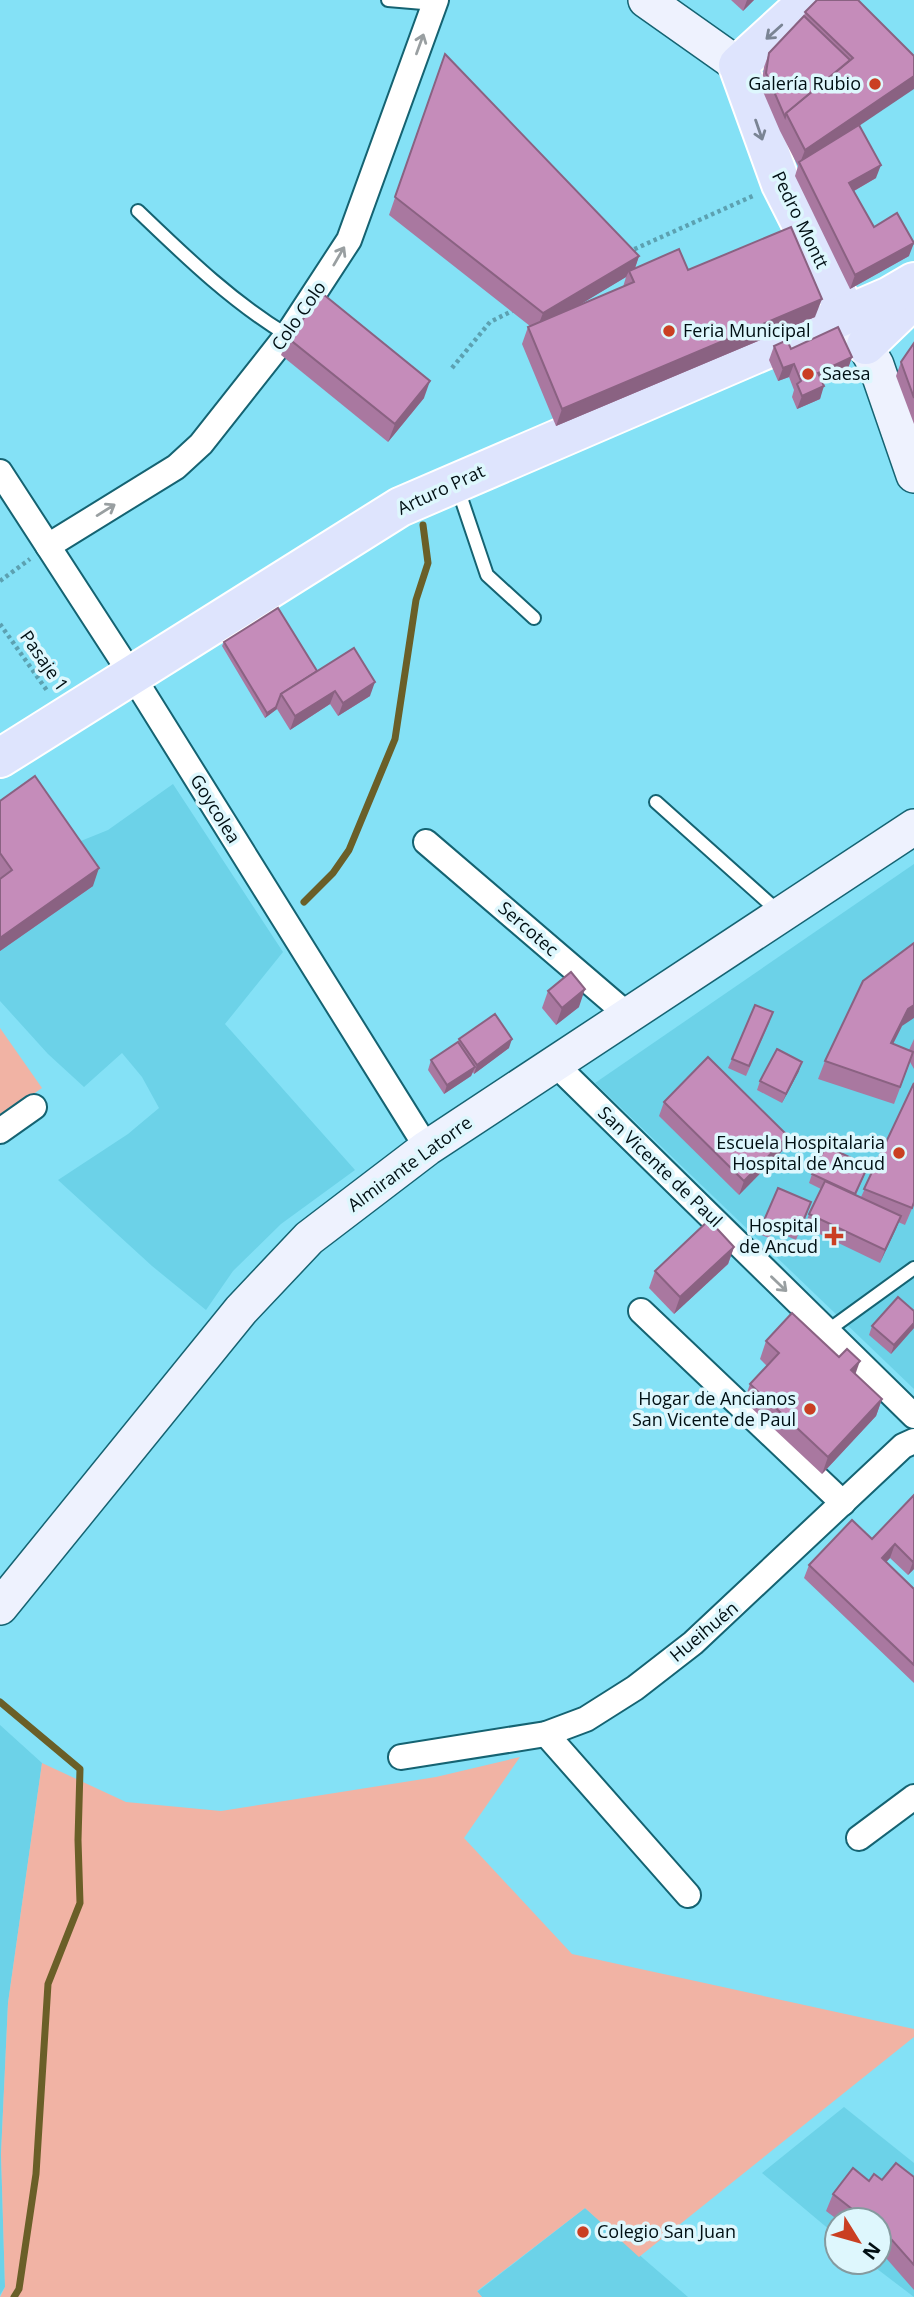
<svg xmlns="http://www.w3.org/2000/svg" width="914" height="2297" font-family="'Open Sans',sans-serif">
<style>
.built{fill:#6cd2e8}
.green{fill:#f1b3a4}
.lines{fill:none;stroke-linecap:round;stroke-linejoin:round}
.stream{stroke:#6a5f28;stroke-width:7}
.lane-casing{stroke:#156372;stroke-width:16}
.street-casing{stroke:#156372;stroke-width:28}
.secondary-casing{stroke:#156372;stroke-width:38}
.primary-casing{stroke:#fff;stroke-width:42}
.path{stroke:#5ca1b1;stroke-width:4.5;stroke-dasharray:3.5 3.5;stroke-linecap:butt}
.lane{stroke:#fff;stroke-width:12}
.street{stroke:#fff;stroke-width:24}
.secondary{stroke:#eef2fe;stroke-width:35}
.primary{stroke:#dee4fd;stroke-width:38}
.wall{fill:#a978a0;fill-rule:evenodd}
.shaded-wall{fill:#8a6282}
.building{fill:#c58cba;stroke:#8a6282;stroke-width:2}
.oneway{stroke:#7a8494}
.oneway2{stroke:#999fa1}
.poi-dot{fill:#ca3f22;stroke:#def7fd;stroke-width:2.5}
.labels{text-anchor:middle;stroke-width:7;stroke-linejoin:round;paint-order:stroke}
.poi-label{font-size:18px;fill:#000f13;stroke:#def7fd;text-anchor:end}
.street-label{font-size:18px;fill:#000f13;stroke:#def7fd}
</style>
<rect width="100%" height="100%" fill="#84e1f6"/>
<g class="built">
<polygon points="173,784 283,952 225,1024 355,1170 281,1224 233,1271 206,1310 152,1266 58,1180 128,1134 159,1108 142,1077 122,1053 84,1087 48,1054 0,1001 0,951 66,847 108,830"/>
<polygon points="914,864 914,1389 595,1083"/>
<polygon points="0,1725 42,1763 8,2003 1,2154 5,2287 0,2295"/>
<polygon points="844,2107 914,2163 914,2297 868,2262 879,2262 879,2220 837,2220 837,2236 762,2173"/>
<polygon points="585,2208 688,2297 482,2297 477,2292"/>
</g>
<g class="green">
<polygon points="0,1028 42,1088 0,1117"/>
<polygon points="520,1757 464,1838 572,1954 914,2029 914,2037 639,2257 585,2208 477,2291 482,2297 0,2297 5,2287 1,2154 8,2003 42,1763 126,1802 221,1811 436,1777"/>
</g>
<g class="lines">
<g class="stream">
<polyline points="304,902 333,873 349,850 395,739 416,600 428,563 423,525"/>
<polyline points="0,1702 80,1769 78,1840 80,1903 48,1984 36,2174 19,2289 14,2297"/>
</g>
<g class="lane-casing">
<g id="lane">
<polyline points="388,0 435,4"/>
<path d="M138,211C185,256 231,301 287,335"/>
<polyline points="457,486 487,575 534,618"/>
<polyline points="656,802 779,912"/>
<polyline points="827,1331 914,1268"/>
</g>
</g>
<g class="street-casing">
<g id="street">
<polyline points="0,472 142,691 427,1148"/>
<polyline points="48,546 176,467 201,444 287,335 349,240 436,0"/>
<polyline points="426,842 629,1016"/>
<polyline points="556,1065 914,1416"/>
<polyline points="0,1131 34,1107"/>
<polyline points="641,1311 843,1503"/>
<polyline points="546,1734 688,1895"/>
<polyline points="401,1757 546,1734 586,1719 635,1688 693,1643 903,1446 914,1441"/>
<polyline points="859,1838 914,1797"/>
</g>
</g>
<g class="secondary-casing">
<g id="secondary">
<polyline points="646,0 738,65"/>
<polyline points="851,320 876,365 914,475"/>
<polyline points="0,1607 241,1310 309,1238 427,1148 914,827"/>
</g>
</g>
<g class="primary-casing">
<g id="primary">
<polyline points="809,0 738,65 781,184 847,314"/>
<polyline points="866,345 914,299"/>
<polyline points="0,758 400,507 890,296 914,282"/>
</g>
</g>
<g class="path">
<polyline points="628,252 755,195"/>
<polyline points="452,368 490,322 514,310"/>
<polyline points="0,581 30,559"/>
<polyline points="0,624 48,692"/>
</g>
<use href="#lane" class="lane"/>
<use href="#street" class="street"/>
<use href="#secondary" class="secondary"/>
<use href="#primary" class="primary"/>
</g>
<g class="wall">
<polygon points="731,0 754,0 743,11"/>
<polygon points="858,0 860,126 876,178 854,191 874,227 909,256 850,289 795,176 798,166 780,131 761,87 764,67 769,53 804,16 805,12"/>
<path d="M445,54L639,256L635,268L688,270L815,317L556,426L522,344L528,327L530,326L389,215ZM626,277L623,287L579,305Z"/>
<polygon points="288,338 424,398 388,442 281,355"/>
<polygon points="914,343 914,424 896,376 901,362"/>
<polygon points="774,346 791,349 852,357 847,371 823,382 820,399 797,409 792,397 794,390 789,377 778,381 769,360"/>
<polygon points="224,642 317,671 370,696 338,716 330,704 290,730 277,709 265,718 222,646"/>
<polygon points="0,801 93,886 0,951"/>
<polygon points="548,991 579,1007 556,1025 542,1008"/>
<polygon points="770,1021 746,1076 728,1068 732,1059"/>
<polygon points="902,1026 893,1044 909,1050 914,1039 914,1069 910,1062 894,1104 818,1079 825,1061"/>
<polygon points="459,1039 509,1048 474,1074 473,1072 471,1076 444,1094 428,1070 431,1060 458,1042"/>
<polygon points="799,1071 782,1103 757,1090 760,1081"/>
<polygon points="914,1083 914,1204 905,1225 898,1222 880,1263 805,1227 809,1214 821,1189 809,1183 812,1174 868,1166 856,1195 861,1197"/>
<polygon points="664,1102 788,1136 783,1150 739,1195 659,1116"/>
<polygon points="808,1211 796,1240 773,1230 769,1238 759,1234 762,1225"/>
<polygon points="734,1247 728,1264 674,1314 649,1288 655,1271"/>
<polygon points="914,1311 914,1328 891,1354 869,1335 872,1326"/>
<polygon points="766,1341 855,1373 882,1399 876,1416 822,1474 744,1401 750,1384 767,1366 760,1359"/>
<polygon points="914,1495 914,1569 908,1575 890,1558 886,1562 914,1589 914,1683 804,1578 809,1565 872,1539"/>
<polygon points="914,2177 914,2290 886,2258 881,2264 878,2262 879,2262 879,2220 838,2220 826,2211 833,2194 869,2181"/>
</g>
<g class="shaded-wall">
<polygon points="747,0 754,0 743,11"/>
<polygon points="914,76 914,89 801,165 800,163 805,150"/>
<polygon points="881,165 876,178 845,196 849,183"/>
<polygon points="914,243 909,256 850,289 855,275"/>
<polygon points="639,256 633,274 629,271 626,277 536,331 543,313"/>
<polygon points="822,299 815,317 556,426 562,409"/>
<polygon points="852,357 847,371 814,386 818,373"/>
<polygon points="794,364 789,377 778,381 783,368"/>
<polygon points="430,381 424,398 388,442 395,424"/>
<polygon points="824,386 820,399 797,409 802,396"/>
<polygon points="375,682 370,696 338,716 343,703"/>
<polygon points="335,691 330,704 290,730 295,716"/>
<polygon points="276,707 277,709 265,718 267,713"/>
<polygon points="99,868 93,886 0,951 0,938"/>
<polygon points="585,989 579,1007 556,1025 562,1008"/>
<polygon points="914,1005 914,1018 902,1026 885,1060 891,1043 908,1009"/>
<polygon points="512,1039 509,1048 474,1074 477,1065"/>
<polygon points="802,1062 799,1071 782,1103 786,1094"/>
<polygon points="475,1067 471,1076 444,1094 447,1085"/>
<polygon points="788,1136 783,1150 739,1195 744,1181"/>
<polygon points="901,1216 896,1229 880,1263 885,1250"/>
<polygon points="734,1247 728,1264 674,1314 680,1297"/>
<polygon points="914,1323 914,1328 891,1354 894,1345"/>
<polygon points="860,1361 854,1378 851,1370"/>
<polygon points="882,1399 876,1416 822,1474 828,1457"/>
<polygon points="895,1544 890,1558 877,1572 882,1558"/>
<polygon points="914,1560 914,1569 908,1575 913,1562"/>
<polygon points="892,2240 886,2258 881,2264 887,2247"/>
</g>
<g class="building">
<polygon points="817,0 858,0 914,56 914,76 805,150 786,113 853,58 805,12"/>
<polygon points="804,16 850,60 786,113 785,117 766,73 769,53"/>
<polygon points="445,54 639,256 543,313 395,197"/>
<polygon points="859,125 881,165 849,183 874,227 897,213 914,243 855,275 799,162"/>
<polygon points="791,227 822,299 562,409 528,327 634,282 629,271 679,249 688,270"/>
<polygon points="323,294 430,381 395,424 288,338"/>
<polygon points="838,327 852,357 818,373 824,386 802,396 797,384 801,381 794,364 783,368 774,346 787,340 791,349"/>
<polygon points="914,343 914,398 901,362"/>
<polygon points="278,608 317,671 281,694 276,707 267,713 224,642"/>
<polygon points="354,648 375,682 343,703 335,691 295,716 281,694"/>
<polygon points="35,776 99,868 0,938 0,879 12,870 0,853 0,801"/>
<polygon points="914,943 914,1005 908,1009 891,1043 913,1052 900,1087 825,1061 863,981"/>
<polygon points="571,972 585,989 562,1008 548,991"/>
<polygon points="755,1005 773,1012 749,1066 732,1059"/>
<polygon points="495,1014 512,1039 477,1065 459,1039"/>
<polygon points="458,1042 475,1067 447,1085 431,1060"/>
<polygon points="777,1049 802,1062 786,1094 760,1081"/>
<polygon points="708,1057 788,1136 744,1181 664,1102"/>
<polygon points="914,1083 914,1202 912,1208 864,1189"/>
<polygon points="826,1146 868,1166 855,1194 812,1174"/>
<polygon points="825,1181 901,1216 885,1250 809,1214"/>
<polygon points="778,1188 811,1202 799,1231 776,1221 773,1229 762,1225"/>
<polygon points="709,1220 734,1247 680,1297 655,1271"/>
<polygon points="898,1297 914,1311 914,1323 894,1345 872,1326"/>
<polygon points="792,1313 839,1357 847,1349 860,1361 851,1370 882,1399 828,1457 750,1384 779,1353 766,1341"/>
<polygon points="914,1495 914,1560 913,1562 895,1544 882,1558 914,1589 914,1665 809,1565 852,1520 872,1539"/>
<polygon points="896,2163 914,2177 914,2265 892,2240 887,2247 879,2240 879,2220 866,2220 833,2194 853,2168 869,2181 874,2174 882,2180"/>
</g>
<defs><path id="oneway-shaft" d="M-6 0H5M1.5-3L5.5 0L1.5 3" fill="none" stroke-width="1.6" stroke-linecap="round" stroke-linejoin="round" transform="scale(1.75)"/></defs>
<g class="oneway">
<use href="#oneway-shaft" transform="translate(774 32) rotate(138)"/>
<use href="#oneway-shaft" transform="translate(759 130) rotate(71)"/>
</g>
<g class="oneway2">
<use href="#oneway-shaft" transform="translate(420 44) rotate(-70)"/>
<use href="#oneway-shaft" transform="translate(339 256) rotate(-60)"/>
<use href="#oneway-shaft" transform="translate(106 510) rotate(-32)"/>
<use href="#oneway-shaft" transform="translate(779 1284) rotate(44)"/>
</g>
<g class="poi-dot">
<circle cx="875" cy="84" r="7"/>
<circle cx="669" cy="331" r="7"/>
<circle cx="808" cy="374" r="7"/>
<circle cx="899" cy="1153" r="7"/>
<path d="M830.5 1225.5h7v7h7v7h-7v7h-7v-7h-7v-7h7z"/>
<circle cx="810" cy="1409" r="7"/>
<circle cx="583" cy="2232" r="7"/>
</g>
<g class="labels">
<g class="poi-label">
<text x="861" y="90">Galería Rubio</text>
<text x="683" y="337" text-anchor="start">Feria Municipal</text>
<text x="822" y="380" text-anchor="start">Saesa</text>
<text x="885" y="1149">Escuela Hospitalaria<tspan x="885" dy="21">Hospital de Ancud</tspan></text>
<text x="818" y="1232">Hospital<tspan x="818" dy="21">de Ancud</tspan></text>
<text x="796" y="1405">Hogar de Ancianos<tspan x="796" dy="21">San Vicente de Paul</tspan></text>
<text x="597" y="2238" text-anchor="start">Colegio San Juan</text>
</g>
<g class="street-label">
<text transform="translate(800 220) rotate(64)" y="6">Pedro Montt</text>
<text transform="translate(299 316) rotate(-55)" y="6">Colo Colo</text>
<text transform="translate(441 490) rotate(-25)" y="6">Arturo Prat</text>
<text transform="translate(44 661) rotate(55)" y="6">Pasaje 1</text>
<text transform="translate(215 809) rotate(58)" y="6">Goycolea</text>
<text transform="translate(528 929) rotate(41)" y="6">Sercotec</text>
<text transform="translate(410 1164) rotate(-36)" y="6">Almirante Latorre</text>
<text transform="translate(660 1167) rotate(44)" y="6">San Vicente de Paul</text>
<text transform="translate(704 1632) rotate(-40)" y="6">Hueihuén</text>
</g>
</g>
<g transform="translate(858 2241) rotate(127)"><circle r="33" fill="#def7fd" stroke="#859a9f" stroke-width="2"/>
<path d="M0-5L12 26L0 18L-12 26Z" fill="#ca3f22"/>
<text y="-10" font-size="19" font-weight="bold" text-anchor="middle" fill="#000f13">N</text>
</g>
</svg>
